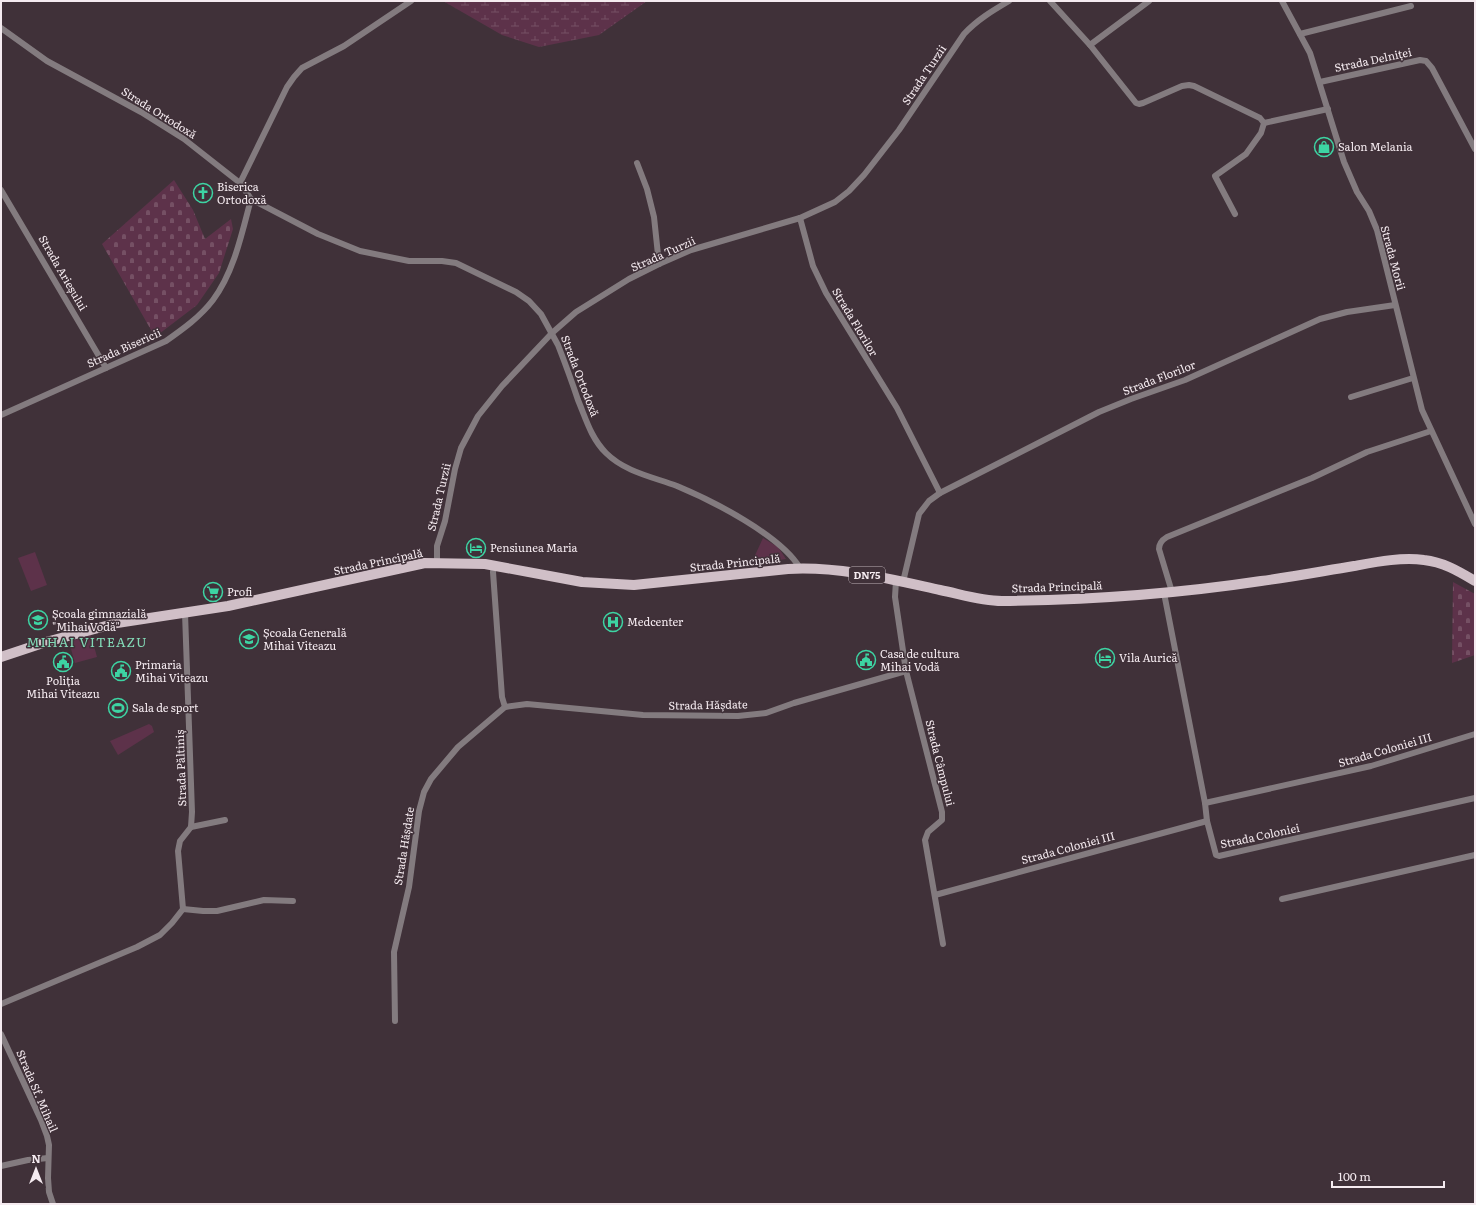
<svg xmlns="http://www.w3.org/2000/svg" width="1476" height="1205" font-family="Literata,serif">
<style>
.wetland{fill:url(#wetland-marsh)}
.cemetery{fill:url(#cemetery-stones)}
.park{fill:#5d324a}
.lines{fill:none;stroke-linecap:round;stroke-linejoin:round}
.street{stroke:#837b7f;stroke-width:6}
.primary{stroke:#d0bfc7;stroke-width:10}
.labels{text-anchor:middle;stroke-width:3;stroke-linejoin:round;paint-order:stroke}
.shield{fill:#403139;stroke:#bfb3b9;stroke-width:1}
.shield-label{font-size:10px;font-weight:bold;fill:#f5ebf0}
.street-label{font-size:11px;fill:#f5ebf0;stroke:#403139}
.poi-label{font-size:11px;fill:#f5ebf0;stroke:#403139;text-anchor:start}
.quarter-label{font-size:13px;letter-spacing:1px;fill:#83dbb8;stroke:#403139}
</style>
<defs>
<pattern id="wetland-marsh" width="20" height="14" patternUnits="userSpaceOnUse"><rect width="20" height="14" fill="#5d324a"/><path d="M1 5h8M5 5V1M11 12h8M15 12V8" fill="none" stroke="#755064"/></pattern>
<pattern id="cemetery-stones" width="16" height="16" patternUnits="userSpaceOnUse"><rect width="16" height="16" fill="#5d324a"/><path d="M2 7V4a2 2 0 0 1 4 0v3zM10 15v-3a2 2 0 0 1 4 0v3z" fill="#755064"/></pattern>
</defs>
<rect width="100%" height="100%" fill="#403139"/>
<polygon class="wetland" points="443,1 647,1 599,35 539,47 502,35"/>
<g class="cemetery">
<polygon points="174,180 193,210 205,239 231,219 233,229 219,273 197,305 155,337 102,244"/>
<polygon points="1453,582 1475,594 1475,655 1452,663"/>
</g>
<g class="park">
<polygon points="763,538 778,547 786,559 751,564"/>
<polygon points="35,552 47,585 31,591 18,558"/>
<polygon points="91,635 97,657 75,663 69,642"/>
<polygon points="149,724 152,726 154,732 118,755 110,741"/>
</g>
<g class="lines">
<g class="street">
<polyline points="1050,1 1090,45 1136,103 1139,104 1143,103 1182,86 1189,85 1194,86 1260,118 1264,123 1261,133 1246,154 1215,176 1235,214"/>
<polyline points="1282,1 1310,53 1344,162 1357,192 1369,211 1377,230 1422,410 1475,524"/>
<path d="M1,28L47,61L141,112L184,139L240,183L251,199L318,234L360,251L409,261H442L456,263L516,292L529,301L541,314L558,345C565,363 572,382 578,400C586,419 591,438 606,453C625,472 653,477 677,486C713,501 780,535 800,568"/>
<polyline points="1300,34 1411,6"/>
<polyline points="1090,45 1149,1"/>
<polyline points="1320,82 1420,60 1426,61 1432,68 1475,149"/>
<polyline points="1264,123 1328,109"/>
<polyline points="637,163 647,189 654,217 659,264"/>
<polyline points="240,183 287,87 294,77 302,68 344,46 411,1"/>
<polyline points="1,190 106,368"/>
<polyline points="800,218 813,266 826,293 897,408 940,493"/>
<polyline points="1351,397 1413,378"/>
<path d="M1,415L166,341C183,329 200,317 213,300C234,272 242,233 251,199"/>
<path d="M437,563V546L445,521L455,469L461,448L478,416L502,386L552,333L576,312L629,279L659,264L691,250L800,218L835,202L849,191L864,175L899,130L964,34C977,20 992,11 1009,1"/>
<polyline points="494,565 493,572 502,697 505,707"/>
<polyline points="896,581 895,597 906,671 942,812 942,820 928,832 925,840 943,944"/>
<polyline points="903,582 919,514 929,501 940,493 1099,412 1131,399 1185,380 1320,319 1347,312 1395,305"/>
<path d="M1172,592L1159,549C1159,543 1162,540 1167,537L1312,478L1367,452L1431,431"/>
<polyline points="1164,593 1205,803 1207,821 1216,855 1219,856 1475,798"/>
<polyline points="1205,803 1371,766 1475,734"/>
<polyline points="191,827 225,820"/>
<polyline points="935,895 1207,821"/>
<polyline points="1282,899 1475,855"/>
<polyline points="183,909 203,911 217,911 264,900 293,901"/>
<polyline points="1,1004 137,947 160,935 172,923 183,909 178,851 180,841 191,827 192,812 185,613"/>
<polyline points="395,1021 394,952 409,887 419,811 424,792 431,779 458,747 505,707 527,704 643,715 738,716 766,713 794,703 906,671"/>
<polyline points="1,1034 41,1120 47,1136 49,1145 48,1178 49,1192 53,1204"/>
<polyline points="1,1166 28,1160 48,1158"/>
</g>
<path class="primary" d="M1,657L46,642L117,623L228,606L425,563L485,564L582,582L634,585L788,569C839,566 890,579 940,590C960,594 981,601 1002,601C1088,600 1175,594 1261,581C1292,577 1323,571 1354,566C1376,562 1401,557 1424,560C1443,562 1458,571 1475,581"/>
</g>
<defs>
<g id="shop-ring" transform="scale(1)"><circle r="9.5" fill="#403139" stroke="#3dd4a3" stroke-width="1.5"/><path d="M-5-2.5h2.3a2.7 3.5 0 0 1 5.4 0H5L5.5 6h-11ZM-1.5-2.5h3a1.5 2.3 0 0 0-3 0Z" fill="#3dd4a3"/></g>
<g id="church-ring" transform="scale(1)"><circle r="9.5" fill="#403139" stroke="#3dd4a3" stroke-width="1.5"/><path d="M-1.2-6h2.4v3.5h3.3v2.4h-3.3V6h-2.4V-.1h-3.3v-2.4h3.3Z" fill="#3dd4a3"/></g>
<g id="hotel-ring" transform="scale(1)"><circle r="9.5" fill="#403139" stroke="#3dd4a3" stroke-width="1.5"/><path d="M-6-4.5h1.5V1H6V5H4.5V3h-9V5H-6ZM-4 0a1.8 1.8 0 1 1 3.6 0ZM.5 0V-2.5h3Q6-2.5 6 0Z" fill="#3dd4a3"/></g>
<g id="supermarket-ring" transform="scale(1)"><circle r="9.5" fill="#403139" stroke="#3dd4a3" stroke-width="1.5"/><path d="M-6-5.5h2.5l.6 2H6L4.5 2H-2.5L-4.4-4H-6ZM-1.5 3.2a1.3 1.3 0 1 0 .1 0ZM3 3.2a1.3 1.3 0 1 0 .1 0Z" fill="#3dd4a3"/></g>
<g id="school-ring" transform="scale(1)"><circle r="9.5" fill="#403139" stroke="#3dd4a3" stroke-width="1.5"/><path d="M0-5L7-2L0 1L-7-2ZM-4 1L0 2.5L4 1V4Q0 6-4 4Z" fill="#3dd4a3"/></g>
<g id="hospital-ring" transform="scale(1)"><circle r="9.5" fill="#403139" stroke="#3dd4a3" stroke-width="1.5"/><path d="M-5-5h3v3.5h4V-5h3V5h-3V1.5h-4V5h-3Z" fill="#3dd4a3"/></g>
<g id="civic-ring" transform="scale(1)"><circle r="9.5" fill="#403139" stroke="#3dd4a3" stroke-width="1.5"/><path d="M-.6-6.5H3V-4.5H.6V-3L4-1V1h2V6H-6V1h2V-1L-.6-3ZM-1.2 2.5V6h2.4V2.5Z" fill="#3dd4a3"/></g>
<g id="stadium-ring" transform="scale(1)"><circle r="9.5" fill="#403139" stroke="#3dd4a3" stroke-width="1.5"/><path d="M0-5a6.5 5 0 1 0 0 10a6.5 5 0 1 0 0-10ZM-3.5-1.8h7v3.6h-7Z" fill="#3dd4a3"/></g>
</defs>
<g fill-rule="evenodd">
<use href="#shop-ring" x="1324" y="147"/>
<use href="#church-ring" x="203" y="193"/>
<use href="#hotel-ring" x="476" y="548"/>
<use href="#supermarket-ring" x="213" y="592"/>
<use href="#school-ring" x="38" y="620"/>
<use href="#hospital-ring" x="613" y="622"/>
<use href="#school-ring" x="249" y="639"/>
<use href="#hotel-ring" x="1105" y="658"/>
<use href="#civic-ring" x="866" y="660"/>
<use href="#civic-ring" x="63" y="662"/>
<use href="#civic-ring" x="121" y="671"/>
<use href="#stadium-ring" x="118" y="708"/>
</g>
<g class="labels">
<rect class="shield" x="849" y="567" width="36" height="16" rx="3"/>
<g class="shield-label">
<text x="867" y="579">DN75</text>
</g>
<g class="street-label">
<text transform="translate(1373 60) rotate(-12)" y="4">Strada Delniței</text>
<text transform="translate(924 75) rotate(-56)" y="4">Strada Turzii</text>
<text transform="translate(159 113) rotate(32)" y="4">Strada Ortodoxă</text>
<text transform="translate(663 254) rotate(-24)" y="4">Strada Turzii</text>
<text transform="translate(1393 258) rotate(75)" y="4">Strada Morii</text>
<text transform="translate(63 273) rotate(60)" y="4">Strada Arieșului</text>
<text transform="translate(855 322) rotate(59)" y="4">Strada Florilor</text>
<text transform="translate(124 348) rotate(-24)" y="4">Strada Bisericii</text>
<text transform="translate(580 376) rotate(69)" y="4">Strada Ortodoxă</text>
<text transform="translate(1159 378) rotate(-21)" y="4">Strada Florilor</text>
<text transform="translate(439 497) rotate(-77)" y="4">Strada Turzii</text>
<text transform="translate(378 562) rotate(-12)" y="4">Strada Principală</text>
<text transform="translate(735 563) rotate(-6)" y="4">Strada Principală</text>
<text transform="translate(1057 587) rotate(-2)" y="4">Strada Principală</text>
<text transform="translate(708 705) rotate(-1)" y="4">Strada Hășdate</text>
<text transform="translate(1385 750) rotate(-16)" y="4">Strada Coloniei III</text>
<text transform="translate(940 763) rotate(76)" y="4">Strada Câmpului</text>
<text transform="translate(181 768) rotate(-92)" y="4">Strada Păltiniș</text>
<text transform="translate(1260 836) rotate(-12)" y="4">Strada Coloniei</text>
<text transform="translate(404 846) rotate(-81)" y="4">Strada Hășdate</text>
<text transform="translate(1068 848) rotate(-15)" y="4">Strada Coloniei III</text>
<text transform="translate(37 1091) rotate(67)" y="4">Strada Sf. Mihail</text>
</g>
<g class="poi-label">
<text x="1338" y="151">Salon Melania</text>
<text x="217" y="191">Biserica<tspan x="217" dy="13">Ortodoxă</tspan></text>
<text x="490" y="552">Pensiunea Maria</text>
<text x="227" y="596">Profi</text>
<text x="52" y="618">Școala gimnazială<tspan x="52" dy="13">"Mihai Vodă"</tspan></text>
<text x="627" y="626">Medcenter</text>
<text x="263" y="637">Școala Generală<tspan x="263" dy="13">Mihai Viteazu</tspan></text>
<text x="880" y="658">Casa de cultura<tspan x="880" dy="13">Mihai Vodă</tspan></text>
<text x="1119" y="662">Vila Aurică</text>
<text x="135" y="669">Primaria<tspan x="135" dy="13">Mihai Viteazu</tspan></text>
<text x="63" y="685" text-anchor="middle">Poliția<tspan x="63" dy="13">Mihai Viteazu</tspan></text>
<text x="132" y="712">Sala de sport</text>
</g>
<g class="quarter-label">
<text x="87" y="647">MIHAI VITEAZU</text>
</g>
</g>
<rect width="1476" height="1205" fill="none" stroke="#f5ebf0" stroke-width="4"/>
<g transform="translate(36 1169)" stroke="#403139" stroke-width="3" paint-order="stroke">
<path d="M0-3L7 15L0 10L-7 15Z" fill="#f5ebf0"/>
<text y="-6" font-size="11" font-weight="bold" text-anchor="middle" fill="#f5ebf0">N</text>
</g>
<path d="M1332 1181v6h112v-6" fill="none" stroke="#f5ebf0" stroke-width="2"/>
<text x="1338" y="1181" font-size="12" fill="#f5ebf0" stroke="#403139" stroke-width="3" paint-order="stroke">100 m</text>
</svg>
